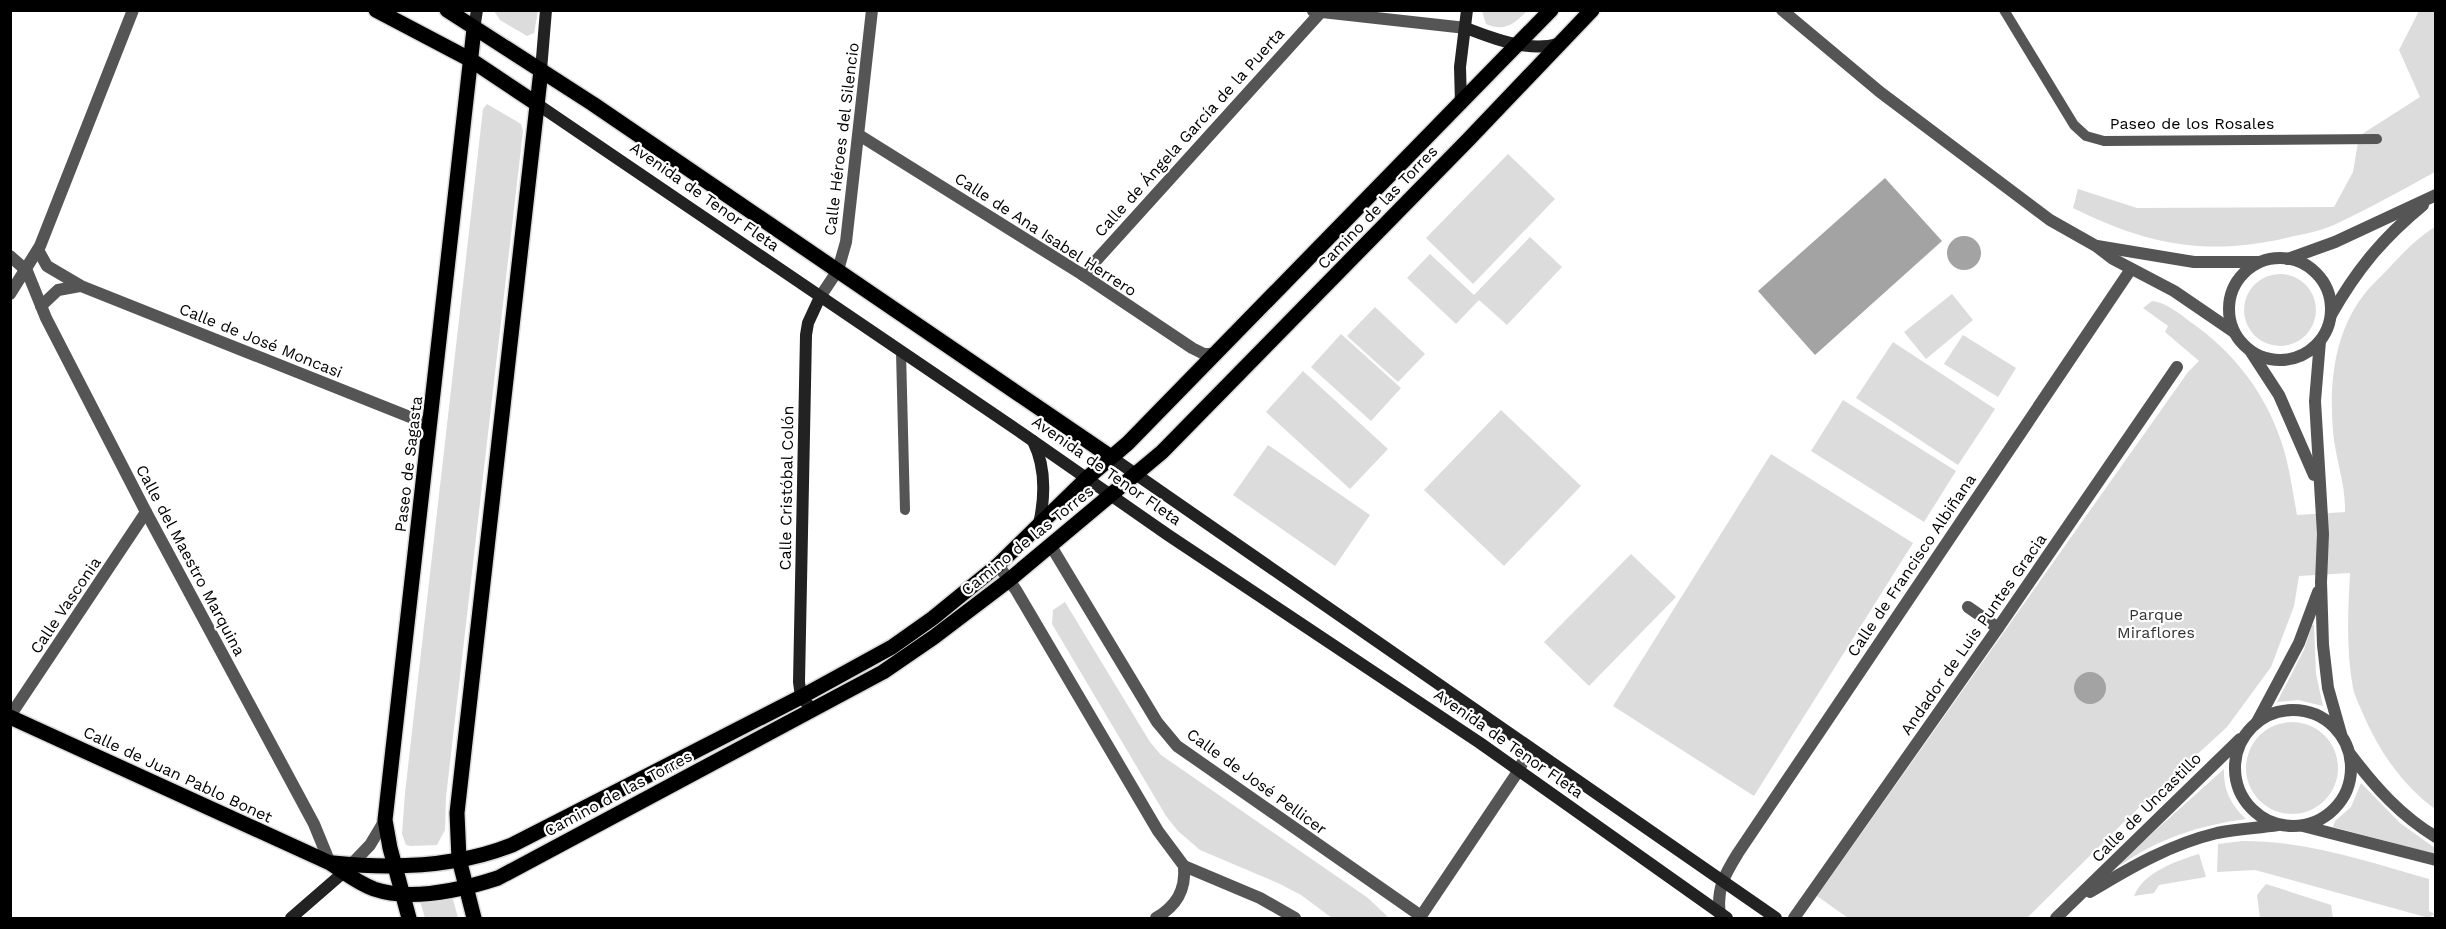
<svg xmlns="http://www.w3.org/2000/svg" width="2446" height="929" font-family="'Work Sans',sans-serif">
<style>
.green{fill:#dcdcdc}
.water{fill:#a3a3a3}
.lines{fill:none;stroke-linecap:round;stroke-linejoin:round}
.primary-casing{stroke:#dbdbdb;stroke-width:18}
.lane{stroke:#555;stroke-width:10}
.street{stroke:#555;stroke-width:12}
.secondary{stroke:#222;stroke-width:12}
.primary{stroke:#000;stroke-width:15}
.labels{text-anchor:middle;stroke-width:4.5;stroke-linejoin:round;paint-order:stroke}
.street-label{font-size:16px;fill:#000;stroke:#fff}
.park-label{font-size:16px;fill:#333;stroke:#fff}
</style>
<rect width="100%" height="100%" fill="#fff"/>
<g class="green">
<polygon points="494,11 538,11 534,33 527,36 500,20"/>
<path d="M1482,11V10L1527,11C1514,24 1505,32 1486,24Z"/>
<path d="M2419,11H2435V172C2402,190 2368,209 2334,225C2320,231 2304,234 2290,237C2209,257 2147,245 2073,208L2078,189L2137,208L2334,207L2353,172L2359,136L2420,97L2399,50Z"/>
<polygon points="487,104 521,124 523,131 446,797 445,830 437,845 410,846 406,845 402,834 405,793 483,109"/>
<polygon points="1508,154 1555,199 1473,284 1426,238"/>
<path d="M2435,227V809C2402,785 2379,751 2363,714C2360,706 2355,697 2353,688C2346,650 2348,611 2350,573L2299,576L2294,606L2271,667L2227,727L2128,818L2027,918H1848L1817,896L2188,372L2199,361L2165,332L2168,326L2143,308L2152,301C2166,302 2181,315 2192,323C2232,351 2264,391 2280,438C2289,462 2292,489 2297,515L2345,512C2346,484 2335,458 2333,431C2329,384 2334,334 2363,296C2370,286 2380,278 2388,269C2402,254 2418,237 2435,227Z"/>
<polygon points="1530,237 1562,267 1507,325 1479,300 1456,324 1407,278 1430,254 1474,295"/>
<circle cx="2280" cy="310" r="36"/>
<polygon points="1952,294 1973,320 1926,359 1904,332"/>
<polygon points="1375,307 1425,354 1398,382 1347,336"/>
<polygon points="1341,334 1401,388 1371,421 1311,367"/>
<polygon points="1963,335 2016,368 1998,397 1944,364"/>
<polygon points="1893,342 1995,409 1958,465 1856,398"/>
<polygon points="1303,371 1388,449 1350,489 1266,412"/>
<polygon points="1843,400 1956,471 1924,522 1811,451"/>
<polygon points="1501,410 1581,486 1504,566 1424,490"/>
<polygon points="1268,445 1370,515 1335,566 1233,495"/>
<polygon points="1771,454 1913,543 1754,796 1613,706"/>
<polygon points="1631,554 1676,597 1589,686 1544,642"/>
<polygon points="1065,602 1150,742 1161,755 1368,898 1389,918 1332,918 1301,895 1280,884 1200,850 1178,831 1166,816 1052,624 1053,610"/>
<polygon points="2312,625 2314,625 2316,674 2323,706 2298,700 2277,702 2304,650"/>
<circle cx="2292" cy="768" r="46"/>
<path d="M2224,769C2223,790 2231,805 2246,819C2201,825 2159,838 2121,865L2119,863Z"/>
<polygon points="2361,783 2400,823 2435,848 2435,854 2333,827 2335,821 2351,807"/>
<path d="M2242,841C2309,841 2365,861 2429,879V911L2434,914L2429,918L2255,870L2217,872L2218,844Z"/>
<path d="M2199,854L2206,877L2159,885L2154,893L2134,896C2144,872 2176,861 2199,854Z"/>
<polygon points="2266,884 2331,905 2333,918 2260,918 2257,895"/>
<polygon points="450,888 458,918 425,918 417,891"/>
</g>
<g class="water">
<polygon points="1885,178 1942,241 1815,355 1758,291"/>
<circle cx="1964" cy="253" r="17"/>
<circle cx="2090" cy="688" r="16"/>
</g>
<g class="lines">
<g class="primary-casing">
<g id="primary">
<polyline points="376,10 471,60 537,104"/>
<polyline points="447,10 593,104 1111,457"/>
<path d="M10,717L330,863C344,872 358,883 374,889C412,902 461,890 498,878L883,672L934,637L1009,580L1162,452L1468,140L1592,10"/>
<path d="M333,863C392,869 457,867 512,845L801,697L892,647L933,618L998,565L1086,479L1128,443L1551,10"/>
<polyline points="409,918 390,848 385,820 474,29"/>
<polyline points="474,918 459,859 457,813 541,70"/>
</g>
</g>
<g class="lane">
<polyline points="2004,10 2074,125 2086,136 2104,141 2377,139"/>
<polyline points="901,352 905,510"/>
</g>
<g class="street">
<polyline points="1782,10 1880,92 2050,220 2096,246 2113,259 2174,291 2234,332"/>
<polyline points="1313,11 1466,28"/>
<polyline points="859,135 1083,275 1192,348 1204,354 1216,354"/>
<polyline points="2097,246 2194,262 2258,262"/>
<polyline points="38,250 47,266 81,286 430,425"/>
<polyline points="10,256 27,271 46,318 146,512 314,824 330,863"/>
<circle cx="2280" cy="309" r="51"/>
<polyline points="2288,259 2335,242 2436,195"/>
<polyline points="1083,275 1321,12"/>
<polyline points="10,294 40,246 133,10"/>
<polyline points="820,297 838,270 846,242 872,10"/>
<polyline points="41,306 58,290 80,286"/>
<path d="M2331,315C2357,269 2383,238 2423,205"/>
<polyline points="2320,341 2315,401 2323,534 2321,582 2323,645 2328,688 2341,734"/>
<polyline points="2251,352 2279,395 2314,475"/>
<polyline points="1051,546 1157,722 1177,746 1421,916 1421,918"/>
<polyline points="998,565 1016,590 1158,831 1184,866 1260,898 1295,918"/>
<polyline points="1968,607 1998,628"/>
<circle cx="2293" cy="768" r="58"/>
<polyline points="10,716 146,512"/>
<polyline points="2257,722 2299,643 2318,592"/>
<path d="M2351,755C2375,787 2401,816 2436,837"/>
<polyline points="2303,826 2436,860"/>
<polyline points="348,868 370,845 385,820"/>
<path d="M2090,892C2131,867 2171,844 2217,833C2237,829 2258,828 2278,825"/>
<path d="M1720,914C1716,889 1725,874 1738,853L2131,269"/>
<polyline points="1421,916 1519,770 1525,757 1525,746"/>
<path d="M1156,918C1176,906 1186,891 1184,866"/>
<polyline points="1794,918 1998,628 2177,367"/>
<polyline points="2056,918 2240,739"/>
</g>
<g class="secondary">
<path d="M1466,28C1494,39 1528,52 1558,44"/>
<polyline points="474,29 477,10"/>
<polyline points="541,70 546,10"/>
<polyline points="537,104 1023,434 1168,535 1480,743 1727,918"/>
<polyline points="1461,104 1460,67 1467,10"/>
<path d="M1033,441C1046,467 1045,497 1039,524"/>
<polyline points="1111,457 1776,918"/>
<polyline points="813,710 801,697 799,682 806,335 808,323 820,297"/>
<polyline points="291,918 344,872"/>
</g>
<use href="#primary" class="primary"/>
</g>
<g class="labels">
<g class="street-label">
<text x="2192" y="129">Paseo de los Rosales</text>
<text transform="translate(1189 132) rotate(-48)" y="6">Calle de Ángela García de la Puerta</text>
<text transform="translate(841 139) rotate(-83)" y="6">Calle Héroes del Silencio</text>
<text transform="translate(705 196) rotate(35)" y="6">Avenida de Tenor Fleta</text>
<text transform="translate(1377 207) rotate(-46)" y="6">Camino de las Torres</text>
<text transform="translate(1046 234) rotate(33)" y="6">Calle de Ana Isabel Herrero</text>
<text transform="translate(261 340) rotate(22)" y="6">Calle de José Moncasi</text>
<text transform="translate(408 464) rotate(-83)" y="6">Paseo de Sagasta</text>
<text transform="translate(1107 470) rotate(35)" y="6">Avenida de Tenor Fleta</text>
<text transform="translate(786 488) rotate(-89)" y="6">Calle Cristóbal Colón</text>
<text transform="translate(1027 540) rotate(-39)" y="6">Camino de las Torres</text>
<text transform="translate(191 560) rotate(62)" y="6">Calle del Maestro Marquina</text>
<text transform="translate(1911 565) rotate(-56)" y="6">Calle de Francisco Albiñana</text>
<text transform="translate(65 605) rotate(-56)" y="6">Calle Vasconia</text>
<text transform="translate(1973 634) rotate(-55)" y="6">Andador de Luis Puntes Gracia</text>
<text transform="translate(1509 743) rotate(35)" y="6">Avenida de Tenor Fleta</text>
<text transform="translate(178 774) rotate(25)" y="6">Calle de Juan Pablo Bonet</text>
<text transform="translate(1257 781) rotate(36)" y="6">Calle de José Pellicer</text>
<text transform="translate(618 793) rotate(-28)" y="6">Camino de las Torres</text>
<text transform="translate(2146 807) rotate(-45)" y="6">Calle de Uncastillo</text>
</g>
<g class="park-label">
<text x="2156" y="620">Parque<tspan x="2156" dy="18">Miraflores</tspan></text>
</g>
</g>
<rect width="2446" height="929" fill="none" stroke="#000000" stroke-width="24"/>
</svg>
